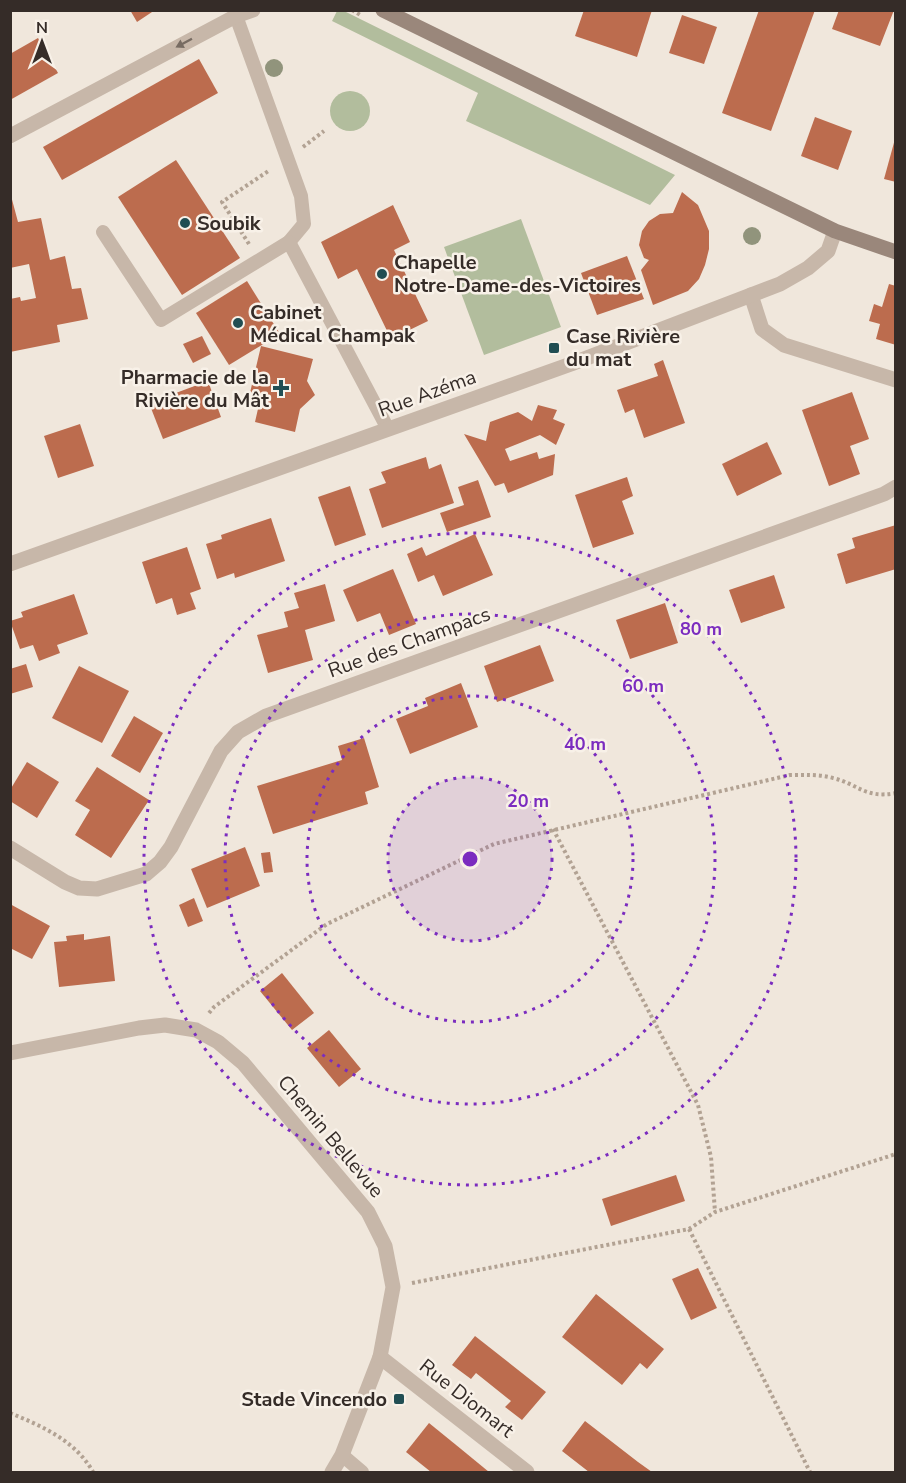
<svg xmlns="http://www.w3.org/2000/svg" width="906" height="1483" font-family="'Nunito Sans',sans-serif">
<style>
.green{fill:#b2bd9d}
.building{fill:#bc6c4e}
.lines{fill:none;stroke-linecap:round;stroke-linejoin:round}
.path{stroke:#b2a293;stroke-width:4;stroke-dasharray:3 3;stroke-linecap:butt}
.service{stroke:#c7b7a9;stroke-width:14}
.minor{stroke:#c7b7a9;stroke-width:15}
.secondary{stroke:#9a877b;stroke-width:15}
.tree{fill:#91947c}
.oneway{fill:#776b62}
.ring{fill:none;stroke:#7b2cbf;stroke-width:3;stroke-dasharray:3 6}
.poi-dot{fill:#214e53;stroke:#f8f1e8;stroke-width:2}
.labels{text-anchor:middle;stroke-width:5;stroke-linejoin:round;paint-order:stroke}
.poi-label{font-size:20px;font-weight:bold;fill:#352c28;stroke:#f8f1e8;text-anchor:start}
.street-label{font-size:20px;fill:#352c28;stroke:#f8f1e8}
.centre{fill:#7b2cbf;stroke:#f8f1e8;stroke-width:3}
.ring-label{font-size:18px;text-anchor:middle;font-weight:bold;fill:#7b2cbf;stroke:#f8f1e8;stroke-width:5;stroke-linejoin:round;paint-order:stroke}
</style>
<rect width="100%" height="100%" fill="#f0e7dc"/>
<g class="green">
<polygon points="337,11 344,11 675,175 650,205 466,121 478,93 332,21"/>
<circle cx="350" cy="111" r="20"/>
<polygon points="521,219 561,327 484,355 444,247"/>
</g>
<g class="building">
<polygon points="130,10 155,10 137,22"/>
<polygon points="584,10 652,10 637,57 575,36"/>
<polygon points="759,10 815,10 771,131 722,113"/>
<polygon points="839,10 854,11 894,10 880,46 832,29"/>
<polygon points="682,15 717,27 704,64 669,53"/>
<polygon points="38,38 58,73 10,100 10,54"/>
<polygon points="199,59 218,93 62,180 43,147"/>
<polygon points="815,117 852,131 838,170 801,156"/>
<polygon points="895,139 896,139 896,182 884,179"/>
<polygon points="176,160 240,258 182,295 118,197"/>
<polygon points="10,192 18,222 41,218 50,260 65,256 72,289 81,288 88,319 57,325 60,342 10,352 10,299 20,297 21,301 36,298 29,264 10,268"/>
<polygon points="682,192 698,205 709,231 709,249 705,265 699,279 688,291 653,305 641,270 649,260 644,258 639,245 642,231 649,221 660,214 673,213"/>
<polygon points="393,205 410,242 394,250 428,321 391,339 357,269 338,279 321,242"/>
<polygon points="627,256 644,299 597,315 581,273"/>
<polygon points="247,281 280,334 229,365 196,313"/>
<polygon points="889,284 896,286 896,345 876,339 880,324 869,321 874,304 882,307"/>
<polygon points="202,336 211,354 193,363 183,344"/>
<polygon points="261,346 313,359 307,381 315,395 300,409 295,432 255,422 260,400 249,397"/>
<polygon points="663,360 685,423 644,438 634,409 625,413 617,390 658,376 654,364"/>
<polygon points="208,381 221,417 163,439 149,403"/>
<polygon points="852,392 869,439 850,446 860,474 829,486 802,410"/>
<polygon points="538,405 557,410 553,419 565,424 556,445 540,435 505,449 510,461 537,452 539,459 555,454 553,475 508,493 504,483 495,486 464,434 486,441 490,422 518,412 532,421"/>
<polygon points="80,424 94,466 58,478 44,436"/>
<polygon points="767,442 782,474 737,496 722,464"/>
<polygon points="426,457 429,469 441,464 454,503 382,528 369,489 386,483 381,472"/>
<polygon points="627,477 633,496 622,501 634,534 593,548 575,495"/>
<polygon points="478,480 491,517 447,532 440,513 464,505 458,487"/>
<polygon points="350,486 366,535 335,546 318,497"/>
<polygon points="271,518 285,561 235,578 234,573 217,579 206,544 222,539 221,535"/>
<polygon points="896,525 896,569 846,584 837,554 855,548 852,538"/>
<polygon points="475,534 493,575 443,596 434,575 418,582 407,554 422,547 426,556"/>
<polygon points="187,547 201,589 190,593 196,609 177,615 172,598 156,604 142,562"/>
<polygon points="393,569 416,624 389,635 380,613 357,622 343,590"/>
<polygon points="774,575 785,608 741,623 729,590"/>
<polygon points="325,584 335,621 305,630 313,660 268,673 257,635 288,627 284,612 299,608 294,593"/>
<polygon points="74,594 88,634 57,645 60,653 39,661 33,645 20,649 10,621 23,617 21,612"/>
<polygon points="665,603 678,643 630,659 616,620"/>
<polygon points="540,645 554,681 497,702 484,666"/>
<polygon points="26,664 33,687 10,694 10,669"/>
<polygon points="79,666 129,691 102,743 52,718"/>
<polygon points="461,683 478,727 410,754 396,719 428,706 425,698"/>
<polygon points="134,716 163,733 140,773 111,756"/>
<polygon points="364,738 379,787 365,792 368,804 273,834 257,786 342,760 338,746"/>
<polygon points="27,762 59,782 37,818 10,801 10,790"/>
<polygon points="97,767 149,800 111,858 75,835 90,810 75,801"/>
<polygon points="245,847 260,886 207,908 191,869"/>
<polygon points="270,852 273,872 264,873 261,853"/>
<polygon points="194,898 203,921 188,927 179,905"/>
<polygon points="10,904 50,926 32,959 10,948"/>
<polygon points="84,934 84,940 110,936 115,981 59,987 54,942 67,941 66,936"/>
<polygon points="282,973 314,1013 292,1030 260,991"/>
<polygon points="329,1030 361,1069 339,1087 307,1048"/>
<polygon points="676,1175 685,1201 611,1226 602,1199"/>
<polygon points="698,1268 717,1308 691,1320 672,1279"/>
<polygon points="596,1294 664,1349 647,1369 640,1363 622,1385 562,1337"/>
<polygon points="475,1336 546,1392 522,1420 505,1407 511,1401 476,1373 471,1379 452,1365"/>
<polygon points="585,1421 638,1462 652,1472 589,1472 562,1451"/>
<polygon points="429,1423 461,1449 489,1472 431,1472 406,1452"/>
</g>
<g class="lines">
<g class="path">
<polyline points="352,10 362,16"/>
<polyline points="303,147 324,131"/>
<polyline points="249,244 222,202 270,170"/>
<polyline points="553,829 698,1105 711,1157 715,1212"/>
<path d="M209,1013L214,1007L327,924L494,844L790,775C805,775 819,774 833,778C858,784 865,799 896,793"/>
<polyline points="689,1229 810,1472"/>
<polyline points="412,1283 689,1229 715,1212 896,1154"/>
<path d="M10,1413C42,1426 76,1441 93,1472"/>
</g>
<g class="service">
<polyline points="236,16 301,196 304,224 289,242"/>
<polyline points="103,232 161,320 289,242 388,429"/>
<polyline points="342,1455 362,1472"/>
</g>
<g class="minor">
<polyline points="10,136 236,16 253,10"/>
<polyline points="751,295 762,329 784,345 896,380"/>
<polyline points="10,564 571,364 780,284 808,268 828,251 835,231"/>
<polyline points="10,848 65,882 79,888 97,889 146,874 160,862 171,847 221,751 238,732 266,716 884,494 896,487"/>
<polyline points="10,1053 139,1028 165,1025 196,1030 218,1042 243,1063 368,1212 385,1246 393,1287 380,1357 342,1455 332,1472"/>
<polyline points="380,1357 527,1472"/>
</g>
<polyline class="secondary" points="383,10 835,231 896,252"/>
</g>
<g class="tree">
<circle cx="274" cy="68" r="9"/>
<circle cx="752" cy="236" r="9"/>
</g>
<defs><path id="oneway-solid" d="M-6-.8H1V-3.2L6.5 0L1 3.2V.8H-6Z" transform="scale(1.5)"/></defs>
<use class="oneway" href="#oneway-solid" transform="translate(184 43) rotate(152)"/>
<circle cx="470" cy="859" r="82" fill="#7b2cbf" fill-opacity=".12"/>
<g class="ring">
<circle cx="470" cy="859" r="82"/>
<circle cx="470" cy="859" r="163"/>
<circle cx="470" cy="859" r="245"/>
<circle cx="470" cy="859" r="326"/>
</g>
<g class="poi-dot">
<circle cx="185" cy="223" r="6"/>
<circle cx="382" cy="274" r="6"/>
<circle cx="238" cy="323" r="6"/>
<rect x="548" y="342" width="12" height="12" rx="3"/>
<path d="M278 379h6v6h6v6h-6v6h-6v-6h-6v-6h6z"/>
<rect x="393" y="1393" width="12" height="12" rx="3"/>
</g>
<g class="labels">
<g class="poi-label">
<text x="197" y="230">Soubik</text>
<text x="394" y="269">Chapelle<tspan x="394" dy="23">Notre-Dame-des-Victoires</tspan></text>
<text x="250" y="319">Cabinet<tspan x="250" dy="23">Médical Champak</tspan></text>
<text x="566" y="343">Case Rivière<tspan x="566" dy="23">du mat</tspan></text>
<text x="269" y="384" text-anchor="end">Pharmacie de la<tspan x="269" dy="23">Rivière du Mât</tspan></text>
<text x="387" y="1406" text-anchor="end">Stade Vincendo</text>
</g>
<g class="street-label">
<text transform="translate(427 393) rotate(-20)" y="7">Rue Azéma</text>
<text transform="translate(409 642) rotate(-20)" y="7">Rue des Champacs</text>
<text transform="translate(331 1136) rotate(50)" y="7">Chemin Bellevue</text>
<text transform="translate(467 1398) rotate(38)" y="7">Rue Diomart</text>
</g>
</g>
<circle cx="470" cy="859" r="9" class="centre"/>
<g class="ring-label">
<text x="701" y="635">80 m</text>
<text x="643" y="692">60 m</text>
<text x="585" y="750">40 m</text>
<text x="528" y="807">20 m</text>
</g>
<rect width="906" height="1483" fill="none" stroke="#352c28" stroke-width="24"/>
<g transform="translate(42 42)" stroke="#f8f1e8" stroke-width="4.5" paint-order="stroke">
<path d="M0-4.5L10 22L0 15L-10 22Z" fill="#352c28"/>
<text y="-9" font-size="16" font-weight="bold" text-anchor="middle" fill="#352c28">N</text>
</g>
</svg>
